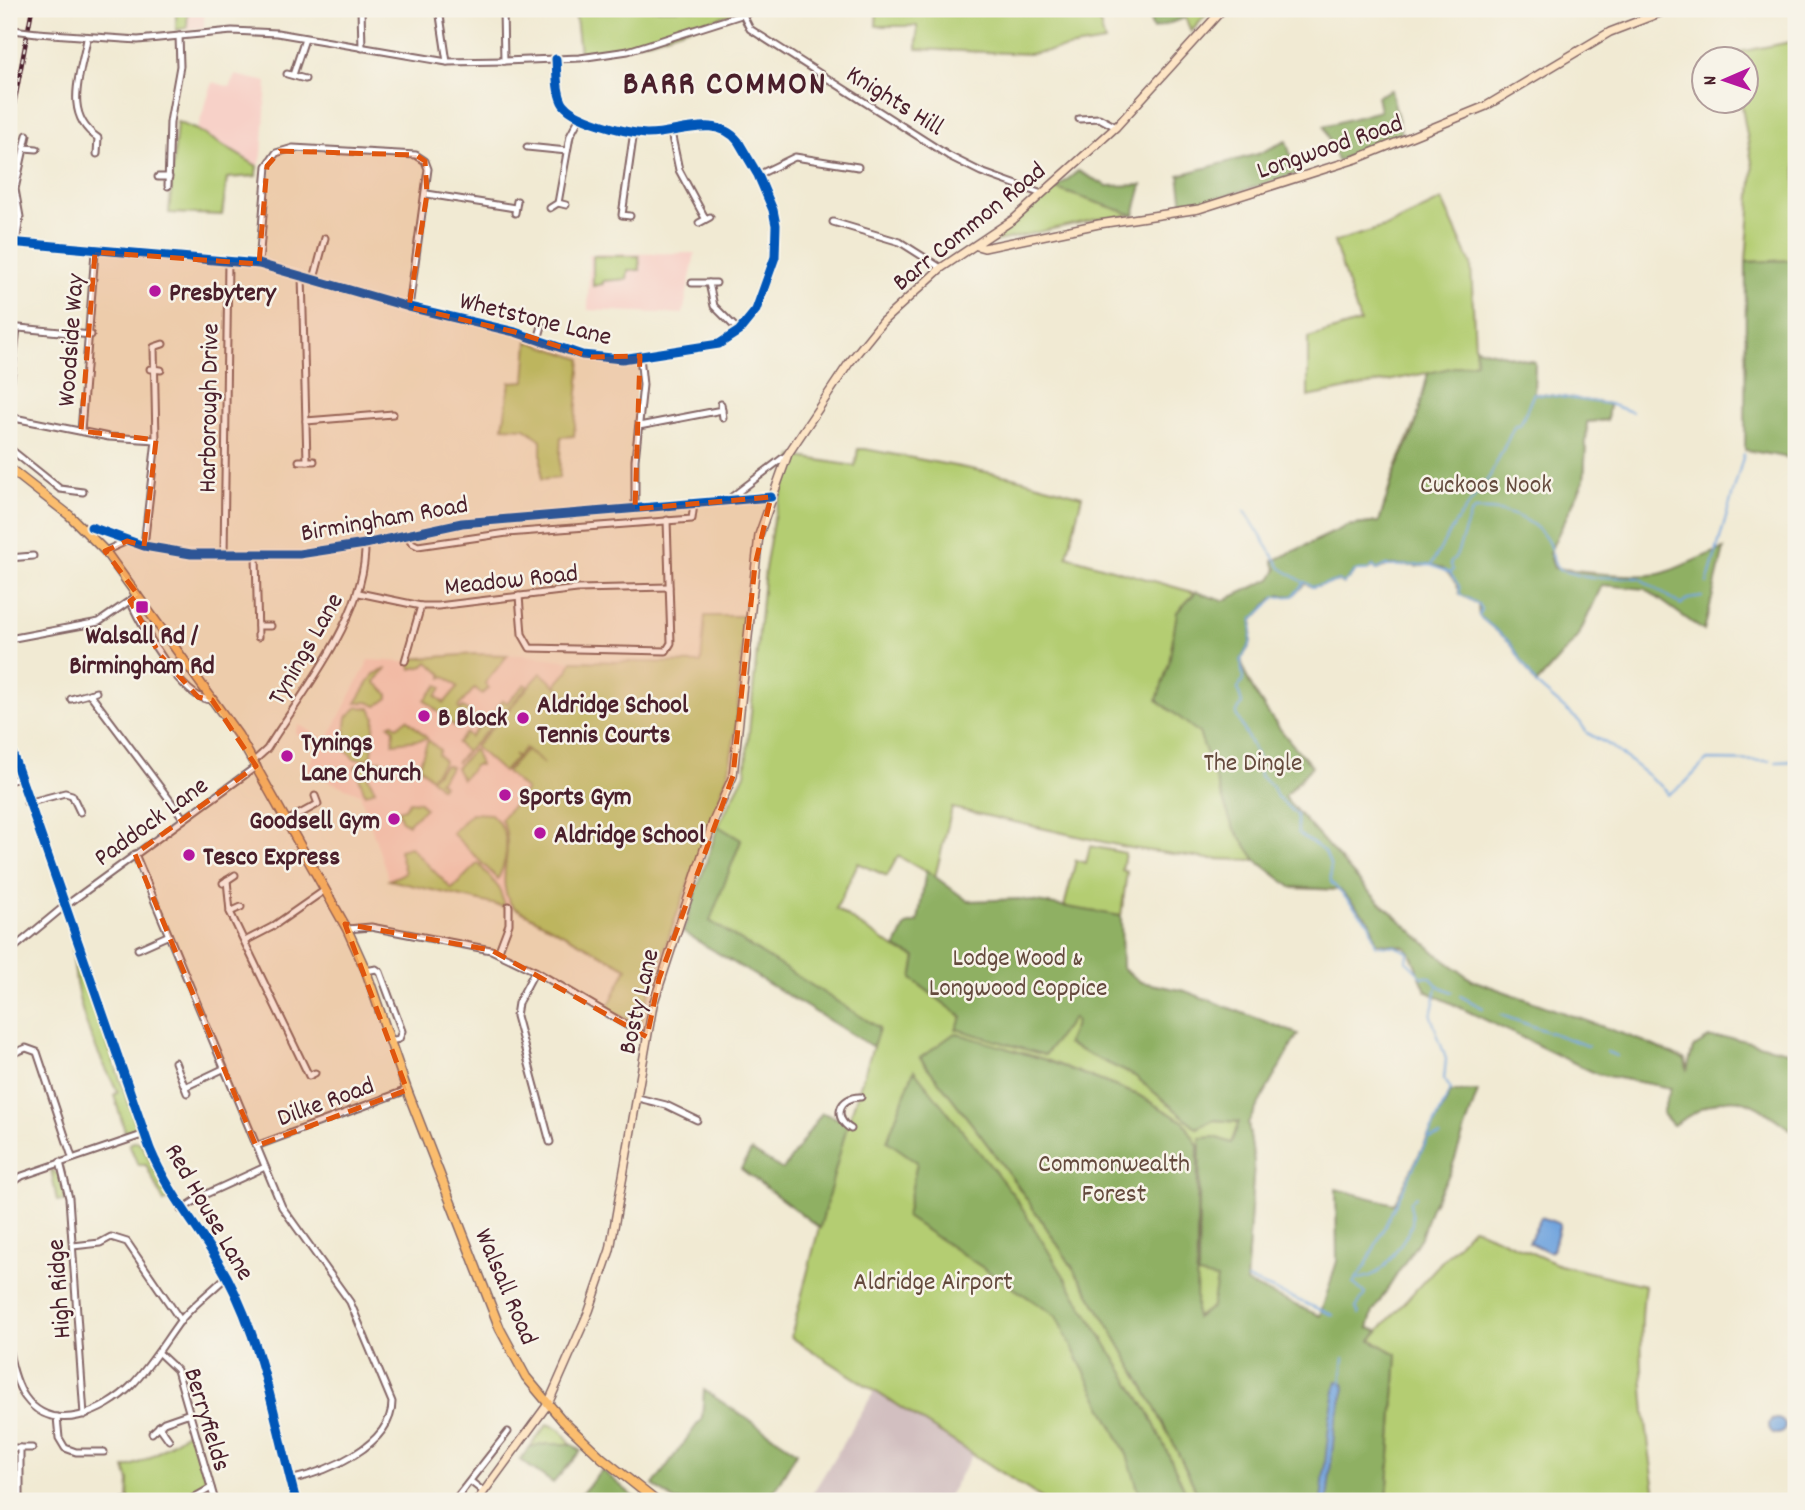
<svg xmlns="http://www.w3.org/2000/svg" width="1805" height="1510" font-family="Dekko,sans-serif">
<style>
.built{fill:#f7d1c8}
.industrial{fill:#d2bfc0}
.green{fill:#b4cd72;stroke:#7f764e;stroke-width:2}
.forest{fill:#8fb064;stroke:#6c6848;stroke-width:2}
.water{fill:#72a5de;stroke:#5e6284;stroke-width:2}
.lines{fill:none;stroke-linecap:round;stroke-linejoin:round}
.stream{stroke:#72a5de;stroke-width:2}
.street-casing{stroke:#846666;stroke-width:9}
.secondary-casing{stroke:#846666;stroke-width:10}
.primary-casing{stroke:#846666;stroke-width:11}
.street{stroke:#fff;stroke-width:5}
.secondary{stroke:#fde5c5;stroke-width:7}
.primary{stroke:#fbbd6e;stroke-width:8}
.rail-casing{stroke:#4a1f2b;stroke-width:4.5}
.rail{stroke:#f7f3e8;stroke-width:2;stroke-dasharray:5;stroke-linecap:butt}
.street-bridge-casing{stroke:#846666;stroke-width:9;stroke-linecap:butt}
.street-bridge{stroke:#fff;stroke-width:5}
.cycleway-casing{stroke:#f7f3e8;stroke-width:13}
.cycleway{stroke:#0057b8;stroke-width:9}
.marked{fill:#e0560e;fill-opacity:0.2;stroke:#e0560e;stroke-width:5;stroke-dasharray:14 9;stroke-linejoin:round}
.poi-dot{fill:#b5179e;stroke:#f7f3e8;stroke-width:2.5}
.labels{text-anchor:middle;stroke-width:5;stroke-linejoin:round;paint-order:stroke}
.street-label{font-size:26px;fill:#4a1f2b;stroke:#f7f3e8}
.poi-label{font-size:26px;font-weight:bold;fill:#4a1f2b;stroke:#f7f3e8;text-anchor:start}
.park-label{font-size:26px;fill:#644a3d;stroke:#f7f3e8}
.district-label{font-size:33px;font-weight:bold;letter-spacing:2px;fill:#4a1f2b;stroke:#f7f3e8}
</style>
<rect width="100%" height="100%" fill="#f7f3e8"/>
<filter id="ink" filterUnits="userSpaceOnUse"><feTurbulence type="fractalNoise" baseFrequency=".0143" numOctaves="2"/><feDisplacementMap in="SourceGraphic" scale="14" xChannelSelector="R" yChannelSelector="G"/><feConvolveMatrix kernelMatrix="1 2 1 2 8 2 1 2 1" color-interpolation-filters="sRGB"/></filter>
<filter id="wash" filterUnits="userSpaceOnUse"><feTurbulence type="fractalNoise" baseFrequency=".00686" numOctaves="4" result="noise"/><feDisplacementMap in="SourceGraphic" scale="28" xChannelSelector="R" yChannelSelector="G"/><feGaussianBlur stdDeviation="1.57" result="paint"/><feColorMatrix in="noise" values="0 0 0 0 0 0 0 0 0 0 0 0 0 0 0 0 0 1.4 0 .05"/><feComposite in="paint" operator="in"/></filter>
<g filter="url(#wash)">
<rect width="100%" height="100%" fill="#f1ead3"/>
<g class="built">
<polygon points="176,9 204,9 204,28 176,30"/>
<polygon points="235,75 267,82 262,156 256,176 227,178 222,215 169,213 177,122 197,130 213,82 230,87"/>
<polygon points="695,253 683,314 588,310 589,254"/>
<polygon points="705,616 745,616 728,774 653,980 640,1026 607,1009 627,968 520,908 389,880 360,794 305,771 318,747 295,733 299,725 327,740 369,660 403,662 474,654 522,655 572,661 701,663"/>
</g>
<polygon class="industrial" points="875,1390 974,1452 945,1501 808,1501"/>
<g class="green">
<polygon points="176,9 188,9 187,28 176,30"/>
<polygon points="575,9 735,9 736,12 650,40 580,53"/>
<polygon points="877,9 1096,9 1105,42 1030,54 917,49 917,26 876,26"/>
<polygon points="1182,9 1211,9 1191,32"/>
<polygon points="1796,41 1796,260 1746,262 1753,168 1741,102 1745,102 1745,60 1734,59 1733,53"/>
<polygon points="177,122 197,130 257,166 256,176 227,178 222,215 169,213"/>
<polygon points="1056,189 1134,215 1097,219 994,242 994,238"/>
<path d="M1442,200L1471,264L1475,348L1535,362L1534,393L1609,404L1607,420L1587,422L1584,480L1549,553L1554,568L1594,572L1604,579L1578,637L1536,684L1510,642L1479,616L1478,604L1460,594C1458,580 1445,567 1431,565C1425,564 1420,567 1415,566C1403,565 1388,563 1377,570L1373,566L1367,571H1355L1343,584L1338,581L1312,587L1305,583L1293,596L1281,595L1272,599L1253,619L1250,645L1241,659C1246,691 1289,742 1312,766L1284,797L1367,890L1438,955L1472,980L1645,1042L1685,1060L1687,1071L1693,1048L1709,1038H1732L1796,1053V1133C1737,1092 1736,1087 1673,1125L1662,1113L1671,1088L1597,1074L1426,991L1410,952L1405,947L1376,942L1371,922L1340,890L1293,888L1256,860L1209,859L1130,848L952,808L935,877L898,856L887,876L858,863L836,909L895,948L916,957L912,979L962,1017L957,1029L1045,1055L1072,1017L1076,1022L1067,1044L1135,1076L1197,1128L1214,1120L1248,1123L1254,1162L1246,1283L1196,1318L1203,1355L1236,1392L1257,1411L1292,1425L1298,1457L1289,1501L1297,1457L1291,1426L1256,1412L1203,1355L1195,1318L1198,1146L1184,1122L1138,1095L1046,1060L955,1033L921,1058C1031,1194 1128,1342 1201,1501H1046L791,1337L837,1157L879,1028L708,924L741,841L718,826L745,774L765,569L773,521L793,456L855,466L858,449H865L1013,477L1082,496L1067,556L1223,601L1271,579L1277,570L1273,561L1347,526L1379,522C1385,505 1389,487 1395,470C1406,441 1429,404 1427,373L1308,397V338L1360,322L1334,242L1388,226Z"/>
<polygon points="593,256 639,256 640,270 628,270 627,279 603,281 603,284 593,286"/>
<polygon points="528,341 581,359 574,436 561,437 559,478 541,480 541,440 525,428 503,427 510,382 525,381"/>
<path d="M705,616H745L736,729L728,774L653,980L640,1026L607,1009L627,968L513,907C492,880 518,850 501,819L526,790L506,772L526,750L544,764L525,748L517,757L514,754L516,758L503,772L475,747L541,673L567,696L556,685L568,671L572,661L701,663Z"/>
<polygon points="474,654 508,655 485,683 489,688 482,694 475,688 458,707 460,710 463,707 473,717 468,716 456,729 467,715 454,726 425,700 438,685 442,688 436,696 444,703 458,687 445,676 442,678 442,674 428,662 424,666 411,669 409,659"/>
<polygon points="387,669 375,682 388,694 388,698 377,706 368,702 356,703 374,674"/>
<polygon points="525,684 528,686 503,714 496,708 503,700 507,703"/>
<polygon points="358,707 370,708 375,717 372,755 368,759 354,759 344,746 347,717"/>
<polygon points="407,719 427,738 426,739 393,743 394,729 389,725 393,723 397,727"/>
<polygon points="489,721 490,728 456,763 466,752 457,743 466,733 470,737 481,724 484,726"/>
<polygon points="428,740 440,750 438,754 444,761 431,778 445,765 451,767 439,781 443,785 441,788 419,766"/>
<polygon points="474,749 480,765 475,765 462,779 456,768"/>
<polygon points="381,760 384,767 366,773 375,790 365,794 355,766"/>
<polygon points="409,801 420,802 425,808 408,824 402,821 398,810 405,808"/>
<path d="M471,813L491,814C511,832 509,856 498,879L452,833Z"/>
<polygon points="1090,846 1125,853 1122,870 1127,872 1121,916 1064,907 1076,860 1086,863"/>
<polygon points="410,847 452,889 478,863 499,888 505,907 389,880 405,873 399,850"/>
<path d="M73,944L137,1128L126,1135L114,1095L118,1092C91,1042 73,1002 73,944Z"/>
<polygon points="136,1141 142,1144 169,1199 164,1202 146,1165 138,1165 129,1144"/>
<polygon points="51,1169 59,1175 66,1201 57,1201"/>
<path d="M1473,1227L1559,1265L1645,1285C1636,1350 1646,1436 1657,1501H1387L1397,1354L1371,1339Z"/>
<polygon points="548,1424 560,1429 572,1445 548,1444 530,1447"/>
<path d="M192,1429L208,1485L182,1501H128L129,1481L125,1468C154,1459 167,1445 192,1429Z"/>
</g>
<g class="forest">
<polygon points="1146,9 1182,9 1185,18 1153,29"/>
<polygon points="1391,90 1402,134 1337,161 1324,126 1380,111 1377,96"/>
<polygon points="1286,141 1297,174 1205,202 1183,205 1179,175 1258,154"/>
<polygon points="1078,171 1107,186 1142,185 1134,215 1056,189"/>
<polygon points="1796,260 1796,459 1745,450 1746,262"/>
<path d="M1475,348L1535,362L1534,393L1609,404L1607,420L1587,422L1584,480L1549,553L1554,568C1575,572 1644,579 1663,573C1684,566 1703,555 1724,549L1704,631L1645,589L1602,585L1578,637L1536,684L1510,642L1479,616L1478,604L1460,594C1458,580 1445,566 1431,565C1426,564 1420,567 1415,566C1403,565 1388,563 1377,570L1373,566L1367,571H1355L1343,584L1338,581L1312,587L1305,583L1293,596L1281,595L1272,599L1253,620L1250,645L1241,659C1246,691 1289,742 1312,766L1284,797L1367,890L1438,955L1472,980L1645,1042L1685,1060L1687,1071L1693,1048L1709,1038H1732L1796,1053V1133C1737,1092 1736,1087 1673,1125L1662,1113L1671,1088L1597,1074L1426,991L1410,952L1405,947L1376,942L1371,922L1340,890L1291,887L1256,860L1232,825L1199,733L1157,700L1169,663L1177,612L1196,592L1223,601L1271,579L1277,570L1273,561L1347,526L1379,522L1396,469L1414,431L1428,373L1476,362Z"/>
<polygon points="718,826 741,840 710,921 879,1028 873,1047 683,932"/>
<path d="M926,870L968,901L1019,899L1121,916L1122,968L1141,982L1185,991L1298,1034L1248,1123L1254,1162L1246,1283L1320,1316L1337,1261L1336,1189L1394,1204L1451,1092L1478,1091L1450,1173L1431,1207L1421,1237L1373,1312L1368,1328L1379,1331L1371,1340L1397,1354L1387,1501H1201C1128,1342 1031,1194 920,1058L955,1033L1046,1060L1138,1095L1184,1122L1198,1146L1196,1318L1212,1307L1217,1279L1198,1275L1200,1138L1215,1137L1231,1143L1239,1122L1214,1120L1197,1128L1135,1076L1067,1044L1076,1022L1073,1018L1045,1055L956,1029L962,1017L912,979L916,957L895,948L906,925L918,922Z"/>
<polygon points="914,1070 1013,1194 1150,1415 1190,1501 1142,1501 1127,1455 1056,1316 906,1217 917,1162 887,1141"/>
<polygon points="822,1113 848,1122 820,1228 741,1169 751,1151 783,1170"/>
<polygon points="704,1390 797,1452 768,1501 675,1501 653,1485 702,1418"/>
<polygon points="548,1444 572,1444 581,1451 553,1483 520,1460 530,1447"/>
<polygon points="602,1470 639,1501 575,1501"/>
</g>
<g class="water">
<polygon points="1541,1217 1560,1224 1553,1250 1549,1252 1529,1242"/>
<polygon points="1337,1381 1344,1383 1345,1389 1335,1426 1327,1501 1321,1501 1330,1417"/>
<circle cx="1777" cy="1426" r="8"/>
</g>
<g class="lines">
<g class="stream">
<polyline points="1245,511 1281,568 1303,582"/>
<polyline points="1431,565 1454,525 1490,476 1515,425 1520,425 1534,393 1609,404 1632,412"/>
<polyline points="1450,573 1459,586 1460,594 1478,604 1481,609 1479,616 1510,642 1536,684 1580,722 1587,733 1611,746 1666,790 1667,795 1684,784 1707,760 1770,761"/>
<polyline points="1707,584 1744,454"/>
<polyline points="1776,762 1796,761"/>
<path d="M1452,992L1437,985L1430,977H1422L1407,962L1408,952L1394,946L1376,945L1369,923L1331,882L1330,864L1325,852L1298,833L1297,815L1277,797L1273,787L1260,776L1257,756L1236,714L1242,704L1238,689L1243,680L1241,659L1250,645L1253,619L1276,597L1293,596L1305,582L1312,587L1338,581L1343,584L1355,571H1367L1373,566L1377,570L1384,566L1431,565L1450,573L1453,570L1450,564L1457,554L1470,515L1475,510C1501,508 1536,517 1549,544C1553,553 1552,562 1559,570L1586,577L1639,578L1681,605L1688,599L1702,597"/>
<polyline points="1460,996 1483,1008"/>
<polyline points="1501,1015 1588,1046"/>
<polyline points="1607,1052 1617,1056"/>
<polyline points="1428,1138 1451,1089 1444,1079 1446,1059 1431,1016 1437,987"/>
<polyline points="1247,1279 1333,1315"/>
<path d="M1357,1279C1367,1278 1375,1275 1382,1269C1386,1266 1412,1229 1412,1223C1414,1215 1410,1210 1410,1202L1416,1196"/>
<polyline points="1359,1314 1356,1308 1365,1294 1353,1283 1365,1267 1424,1146 1428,1139 1440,1136"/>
<polyline points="1341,1382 1344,1358"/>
</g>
</g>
</g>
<g filter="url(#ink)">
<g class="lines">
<g class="street-casing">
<g id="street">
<polyline points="361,9 362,48"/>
<polyline points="439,9 447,62"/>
<polyline points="503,9 504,61"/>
<polyline points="743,15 750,29 949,156 981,172 1042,194"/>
<polyline points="37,33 138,40 232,31 277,33 447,62 504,61 580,58 628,51 760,9"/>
<path d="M87,39C81,74 62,114 98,138L97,154"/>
<polyline points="287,74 305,79"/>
<polyline points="293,75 305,39"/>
<polyline points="1079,119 1099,118 1116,127"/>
<polyline points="671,132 679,170 705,218"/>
<polyline points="527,147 567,151"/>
<polyline points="24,148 37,149"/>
<polyline points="758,175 795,157 858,167"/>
<polyline points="158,177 169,177"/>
<polyline points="168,186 170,122 180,66 179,36"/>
<polyline points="427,194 515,208"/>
<polyline points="558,203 570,136 580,117"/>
<polyline points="550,208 558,203 566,205"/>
<polyline points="515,213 517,201"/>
<polyline points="630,216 622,215 634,131"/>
<polyline points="833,222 900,242 941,268"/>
<polyline points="699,223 710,217"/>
<path d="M9,242L259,264L409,307L515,332L582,355L622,359L719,344L739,331L756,310L775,257L776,225L773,210L758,175L738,141C716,113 676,135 646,134C627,133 570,119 562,102C556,89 557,73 556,59"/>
<polyline points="16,243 20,217 15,189 27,135"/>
<polyline points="259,264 267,166 276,153 293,148 416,155 425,161 428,169 409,307"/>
<polyline points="302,276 307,461"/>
<polyline points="314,279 325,238"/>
<polyline points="692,283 716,283"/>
<polyline points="709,283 714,306 739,331"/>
<polyline points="9,327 91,335"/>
<polyline points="538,340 542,326"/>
<polyline points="150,369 161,370"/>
<polyline points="9,396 17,328"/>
<polyline points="721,404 723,418"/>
<polyline points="9,417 109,437 156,440"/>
<polyline points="306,421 393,414"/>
<polyline points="639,426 722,410"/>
<polyline points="81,431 95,252"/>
<polyline points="9,448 60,489 83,492"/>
<polyline points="299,461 314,461"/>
<polyline points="729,499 788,454"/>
<polyline points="635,509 635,460 643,385 640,356"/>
<polyline points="9,526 12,558"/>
<polyline points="91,527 144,546 191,554 299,554 365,544 462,523 771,497"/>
<polyline points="407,535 412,543 418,546 507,533 692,519 694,504"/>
<polyline points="144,546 156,440 154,347 163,344"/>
<polyline points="105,551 127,541"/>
<polyline points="224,555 228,261"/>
<polyline points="256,556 258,637"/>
<polyline points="9,558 33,556"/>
<polyline points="359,593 421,606 438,606 577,589 669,587"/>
<polyline points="519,596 522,634 530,648 666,651 671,643 667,520"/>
<path d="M130,601C142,626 182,701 212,700"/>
<polyline points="258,626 271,626"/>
<polyline points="9,639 99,622 138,595"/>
<polyline points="405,661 421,606"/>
<polyline points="90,694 184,819"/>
<polyline points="71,699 96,692"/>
<path d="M9,744L150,1149C170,1197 203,1233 227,1277C264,1346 276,1427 296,1501"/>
<path d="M254,761L267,749C303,691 367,614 365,544"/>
<polyline points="9,781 19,778"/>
<polyline points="27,803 65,793 72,795 80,812"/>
<polyline points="287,821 318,804 315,796"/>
<path d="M135,854L282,1207L350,1302L392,1402C392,1446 326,1472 290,1480"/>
<polyline points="227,880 230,912 309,1076 315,1073"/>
<polyline points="223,883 235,875"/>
<polyline points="230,912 241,907"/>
<polyline points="347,929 371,927 491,950 535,971 647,1037"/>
<polyline points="245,941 272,927 325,890"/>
<polyline points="138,949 167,936"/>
<polyline points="9,952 61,909 257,766"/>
<polyline points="498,953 509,924 509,906"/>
<polyline points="366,971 376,969 380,972 402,1031 399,1039 390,1041"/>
<polyline points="535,971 518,1003 516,1016 550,1142"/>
<polyline points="9,1055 26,1048 37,1052 72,1157"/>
<polyline points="175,1062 187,1093"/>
<polyline points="185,1087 223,1069"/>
<polyline points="638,1098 666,1105 697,1120"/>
<path d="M851,1129C832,1118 839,1096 861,1097"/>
<polyline points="256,1146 407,1090"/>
<polyline points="60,1162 69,1198 84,1415"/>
<polyline points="9,1185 22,1176 145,1134"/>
<polyline points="181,1210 204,1195 265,1167"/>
<polyline points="73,1246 100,1243 111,1237 127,1242 181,1321"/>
<path d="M9,1352C12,1367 16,1384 25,1397C53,1436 105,1412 132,1385C151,1365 164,1343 180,1321C193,1305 212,1291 227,1276"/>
<polyline points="160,1354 177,1370 215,1501"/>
<polyline points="57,1417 59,1438 65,1448 76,1452 104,1452"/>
<polyline points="159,1426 169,1440"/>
<polyline points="152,1433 164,1422 190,1413"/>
<polyline points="10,1448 32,1448"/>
<polyline points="470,1481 484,1492"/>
<polyline points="20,1501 20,1448"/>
<polyline points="123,1501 128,1501"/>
<polyline points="188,1501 211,1488"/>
<polyline points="454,1501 508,1432"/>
</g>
</g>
<g class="secondary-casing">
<g id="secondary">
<polyline points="977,246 984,248 1099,224 1199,209 1356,159 1486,106 1610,32 1670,9"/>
<polyline points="477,1501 548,1404 589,1311 610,1250 653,1005 713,822 733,776 759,535 788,454 849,363 882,322 941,268 1014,219 1116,127 1223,9"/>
</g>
</g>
<g class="primary-casing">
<polyline id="primary" points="9,468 69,515 105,551 238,735 347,929 366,971 407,1090 500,1329 526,1377 562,1420 602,1458 656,1501"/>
</g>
<use href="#street" class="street"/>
<use href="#secondary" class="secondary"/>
<use href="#primary" class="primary"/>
<g class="rail-casing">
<polyline id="rail" points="9,131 32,9"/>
</g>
<use href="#rail" class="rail"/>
<g class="street-bridge-casing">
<polyline id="street-bridge" points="13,30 37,33"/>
</g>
<use href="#street-bridge" class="street-bridge"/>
<g class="cycleway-casing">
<g id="cycleway">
<path d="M9,242L259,264L409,307L515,332L582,355L622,359L719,344L739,331L756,310L775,257L776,225L773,210L758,175L738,141C716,113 676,135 646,134C627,133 570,119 562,102C556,89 557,73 556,59"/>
<polyline points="91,527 144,546 191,554 299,554 365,544 462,523 771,497"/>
<path d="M9,744L150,1149C170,1197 203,1233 227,1277C264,1346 276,1427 296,1501"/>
</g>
</g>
<use href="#cycleway" class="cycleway"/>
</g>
</g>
<path class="marked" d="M280,151L416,155L425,161L427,194L409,307L515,332L591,357L640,356L635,509L771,497L755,565L733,776L659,979L647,1037L491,950L345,924L407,1090L256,1146L135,854L256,766L212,700L198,697L160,655L130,601L138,595L105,551L127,541L144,546L156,440L81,431L95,252L259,264L267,166Z"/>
<g class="poi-dot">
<circle cx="155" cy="291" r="7"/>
<rect x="135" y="600" width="14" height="14" rx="3.5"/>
<circle cx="424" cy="716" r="7"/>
<circle cx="523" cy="718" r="7"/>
<circle cx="287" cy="756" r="7"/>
<circle cx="505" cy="795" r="7"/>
<circle cx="394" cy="819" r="7"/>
<circle cx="540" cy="833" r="7"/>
<circle cx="189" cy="855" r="7"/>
</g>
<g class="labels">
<g class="street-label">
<text transform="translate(896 99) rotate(32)" y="9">Knights Hill</text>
<text transform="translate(1329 145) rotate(-19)" y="9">Longwood Road</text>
<text transform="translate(968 225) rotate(-39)" y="9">Barr Common Road</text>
<text transform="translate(536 317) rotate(14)" y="9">Whetstone Lane</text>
<text transform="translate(69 340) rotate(-86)" y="9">Woodside Way</text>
<text transform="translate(207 408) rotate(-89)" y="9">Harborough Drive</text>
<text transform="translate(384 517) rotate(-10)" y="9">Birmingham Road</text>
<text transform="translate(511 578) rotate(-6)" y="9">Meadow Road</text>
<text transform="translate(304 648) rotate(-60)" y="9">Tynings Lane</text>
<text transform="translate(150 820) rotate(-36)" y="9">Paddock Lane</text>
<text transform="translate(637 1001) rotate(-77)" y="9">Bosty Lane</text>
<text transform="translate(325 1100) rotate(-20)" y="9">Dilke Road</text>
<text transform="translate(211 1211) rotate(60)" y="9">Red House Lane</text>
<text transform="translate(508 1286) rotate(67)" y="9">Walsall Road</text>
<text transform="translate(57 1289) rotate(-94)" y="9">High Ridge</text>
<text transform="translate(209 1419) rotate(73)" y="9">Berryfields</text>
</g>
<g class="poi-label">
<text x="169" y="300">Presbytery</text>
<text x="142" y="643" text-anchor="middle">Walsall Rd /<tspan x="142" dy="30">Birmingham Rd</tspan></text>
<text x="537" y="712">Aldridge School<tspan x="537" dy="30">Tennis Courts</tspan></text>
<text x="438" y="725">B Block</text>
<text x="301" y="750">Tynings<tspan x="301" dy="30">Lane Church</tspan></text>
<text x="519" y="804">Sports Gym</text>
<text x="380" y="828" text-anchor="end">Goodsell Gym</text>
<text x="554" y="842">Aldridge School</text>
<text x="203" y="864">Tesco Express</text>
</g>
<g class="park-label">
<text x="1486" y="492">Cuckoos Nook</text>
<text x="1253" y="770">The Dingle</text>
<text x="1018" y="965">Lodge Wood &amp;<tspan x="1018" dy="30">Longwood Coppice</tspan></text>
<text x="1114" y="1171">Commonwealth<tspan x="1114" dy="30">Forest</tspan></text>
<text x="933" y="1289">Aldridge Airport</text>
</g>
<g class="district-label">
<text x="725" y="93">BARR COMMON</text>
</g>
</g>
<rect width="1805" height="1510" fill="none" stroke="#f7f3e8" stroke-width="35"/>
<g transform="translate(1725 80) rotate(268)"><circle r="33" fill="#f7f3e8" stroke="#b29e9c" stroke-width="2"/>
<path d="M0-5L12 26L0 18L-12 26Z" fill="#b5179e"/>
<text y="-10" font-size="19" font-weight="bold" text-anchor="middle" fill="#4a1f2b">N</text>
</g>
</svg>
